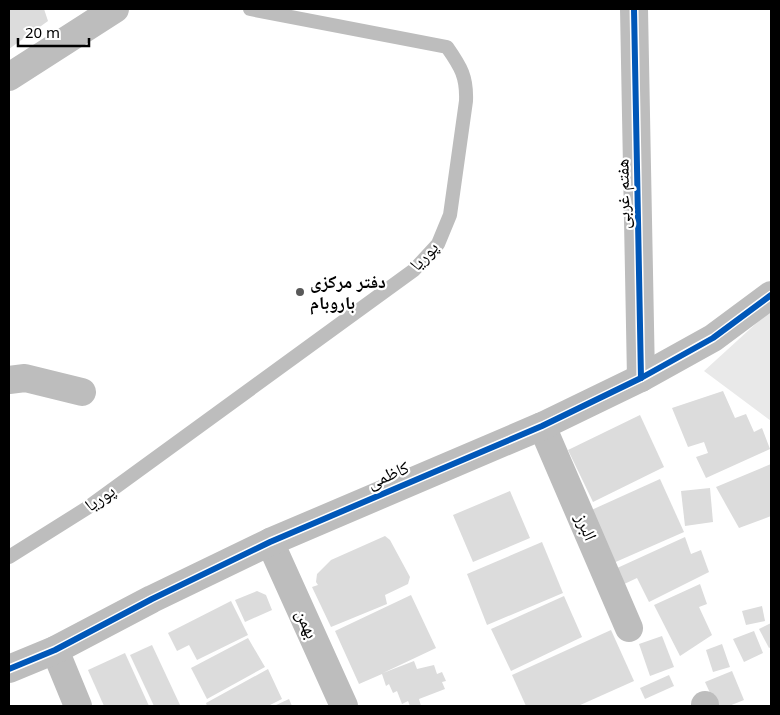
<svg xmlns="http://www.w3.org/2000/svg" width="780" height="715" font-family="'Noto Sans','Noto Naskh Arabic',sans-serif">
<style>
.green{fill:#e9e9e9}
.building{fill:#dcdcdc}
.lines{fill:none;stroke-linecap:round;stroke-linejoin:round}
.lane{stroke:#bdbdbd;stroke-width:14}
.street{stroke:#bdbdbd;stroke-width:28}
.cycleway-casing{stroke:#fff;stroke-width:9}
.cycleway{stroke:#0057b8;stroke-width:6}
.poi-dot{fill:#595959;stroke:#fff;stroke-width:2}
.labels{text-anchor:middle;stroke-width:4.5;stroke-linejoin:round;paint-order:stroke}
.street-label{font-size:18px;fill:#000;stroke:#fff}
.poi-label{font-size:18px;font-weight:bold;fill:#000;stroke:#fff;text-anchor:start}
</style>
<rect width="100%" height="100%" fill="#fff"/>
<polygon class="green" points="771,310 771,421 704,371"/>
<g class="building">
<polygon points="9,9 44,9 48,21 9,49"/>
<polygon points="723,391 735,418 746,414 754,432 762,428 770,449 706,478 696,457 708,453 704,442 688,447 672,408"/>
<polygon points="640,415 664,467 593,502 568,450"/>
<polygon points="771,464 771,516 739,528 716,487"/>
<polygon points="660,479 684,532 611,564 587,512"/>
<polygon points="710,488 713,522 685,526 681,491"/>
<polygon points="510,491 530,538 473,562 453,515"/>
<polygon points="385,536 390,540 410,577 408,584 385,595 387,604 331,627 312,587 318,585 316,582 317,574 331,560"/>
<polygon points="685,537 691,554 701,550 709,572 649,602 637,578 620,586 615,569"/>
<polygon points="542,542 563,593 487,625 467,574"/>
<polygon points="700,584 707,604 699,607 712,635 680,656 654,605"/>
<polygon points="257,591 266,595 272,610 245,622 235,600"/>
<polygon points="411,595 436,648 383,673 414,661 417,669 434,665 437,674 442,672 446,681 442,682 445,689 419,699 421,706 410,706 408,701 402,704 397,691 393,693 389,684 386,686 382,674 359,684 335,631"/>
<polygon points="564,596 582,637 511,671 491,629"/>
<polygon points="231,601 248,635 197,660 189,645 177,651 168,633"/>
<polygon points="762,606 765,621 746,625 742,611"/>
<polygon points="771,623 771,647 769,648 759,629"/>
<polygon points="611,630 634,681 578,706 526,706 512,675"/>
<polygon points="754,631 763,653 744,662 733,639"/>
<polygon points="662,636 674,667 650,676 639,644"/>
<polygon points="248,638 265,667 207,699 191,668"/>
<polygon points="722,644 730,667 713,672 706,650"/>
<polygon points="152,645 180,705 177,706 154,706 130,655"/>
<polygon points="125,653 149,706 104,706 88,670"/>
<polygon points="268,669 282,699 268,706 207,706 206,703"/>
<polygon points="732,671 744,700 729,706 716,706 705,682"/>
<polygon points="669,675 674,686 645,699 640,688"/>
<polygon points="289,699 292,706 274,706"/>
</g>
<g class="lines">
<path class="lane" d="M9,557L87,508L414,270L438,244L450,215L466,101C467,77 461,67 447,47L250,9"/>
<g class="street">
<polyline points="634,9 641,378"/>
<polyline points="9,77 115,9"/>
<polyline points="9,380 25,378 82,392"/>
<polyline points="542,426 629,628"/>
<polyline points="270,542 344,706"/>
<polyline points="55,650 78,706"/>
<polyline points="9,669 55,650 152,599 270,542 542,426 641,378 713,338 771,295"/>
<polyline points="705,705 705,706"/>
</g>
<g class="cycleway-casing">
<g id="cycleway">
<polyline points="634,9 641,378"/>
<polyline points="9,669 55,650 152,599 270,542 542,426 641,378 713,338 771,295"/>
</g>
</g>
<use href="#cycleway" class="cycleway"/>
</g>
<circle class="poi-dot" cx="300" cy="292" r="5"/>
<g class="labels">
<g class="street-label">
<text transform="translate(623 194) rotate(-91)" y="6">هفتم غربی</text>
<text transform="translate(424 256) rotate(-47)" y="6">پوریا</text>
<text transform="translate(388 475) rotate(-23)" y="6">کاظمی</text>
<text transform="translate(100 498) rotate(-35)" y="6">پوریا</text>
<text transform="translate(586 527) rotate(67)" y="6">البرز</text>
<text transform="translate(307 624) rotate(66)" y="6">بهمن</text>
</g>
<g class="poi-label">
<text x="310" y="288">دفتر مرکزی<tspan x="310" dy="21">باروبام</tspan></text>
</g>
</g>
<rect width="780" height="715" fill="none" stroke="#000000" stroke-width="20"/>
<path d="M18 38v8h71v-8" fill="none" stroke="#000000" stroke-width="2.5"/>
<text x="25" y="38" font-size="15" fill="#000000" stroke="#ffffff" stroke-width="4" paint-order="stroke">20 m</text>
</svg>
